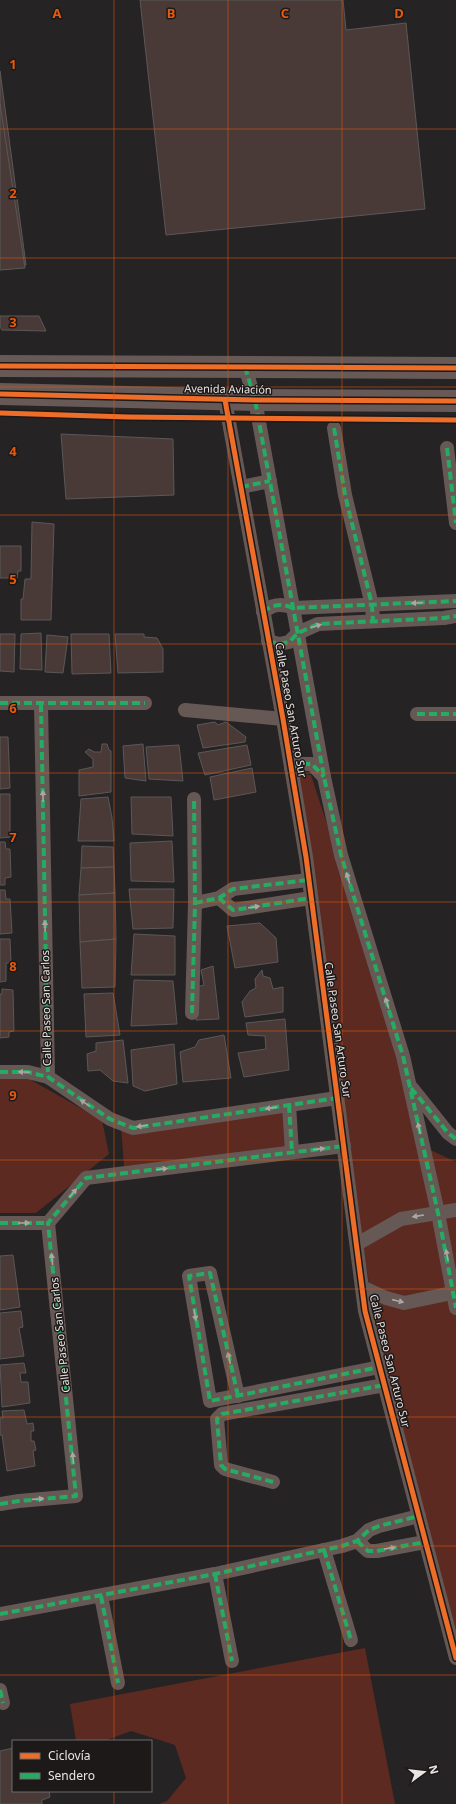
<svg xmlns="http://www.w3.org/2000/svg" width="456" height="1804" font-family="'Noto Sans',sans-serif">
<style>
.green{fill:#5d2a22}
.building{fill:#493a38;stroke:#5a5858}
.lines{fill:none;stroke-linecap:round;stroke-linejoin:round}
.street{stroke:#665855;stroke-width:14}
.primary{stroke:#665956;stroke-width:22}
.quiet{stroke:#26ab63;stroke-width:4;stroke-dasharray:8 4;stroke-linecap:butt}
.cycleway-casing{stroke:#1d1918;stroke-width:8}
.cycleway{stroke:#ee6e29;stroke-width:5}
.oneway{fill:#aea6a4}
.grid{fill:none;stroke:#e8590c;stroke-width:1;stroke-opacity:0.55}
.labels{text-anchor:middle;stroke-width:3;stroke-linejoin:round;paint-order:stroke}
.street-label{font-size:11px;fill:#e8e5e4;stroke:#1d1918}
.grid-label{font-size:13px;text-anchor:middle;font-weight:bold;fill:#e8590c;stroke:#1d1918;stroke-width:3;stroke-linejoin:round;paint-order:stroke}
</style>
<rect width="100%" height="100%" fill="#252323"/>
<g class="green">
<path d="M295,775H311C351,897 390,1020 420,1145L456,1162V1647L384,1364L369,1283L339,1096Z"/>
<polygon points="22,1075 102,1120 109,1154 36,1213 0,1213 0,1076"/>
<polygon points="287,1108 291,1150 124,1166 121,1126"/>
<polygon points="365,1648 395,1804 159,1804 167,1801 186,1778 175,1745 131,1731 104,1741 76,1741 70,1704"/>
</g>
<g class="building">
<polygon points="140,0 343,0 346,30 406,23 425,209 166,235"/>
<polygon points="0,71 26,265 0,267"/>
<polygon points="0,104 25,268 0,270"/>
<polygon points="0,316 39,316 46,331 2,330 0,327"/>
<polygon points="61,434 173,439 174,495 66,499"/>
<polygon points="32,522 54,524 51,620 21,620 21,599 23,599 25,579 31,579"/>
<polygon points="0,546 21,546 21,571 18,571 17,578 0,578"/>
<polygon points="41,633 42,670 20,669 21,634"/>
<polygon points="0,634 15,634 14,672 0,671"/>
<polygon points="71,634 109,634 111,673 72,674"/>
<polygon points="115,634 144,634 144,637 157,638 163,649 163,672 118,673"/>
<polygon points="47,635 68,637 63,673 45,672"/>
<polygon points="215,722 218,725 226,722 246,737 245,742 203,748 197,725"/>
<polygon points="0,737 8,737 10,788 0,789"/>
<polygon points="102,744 107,744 109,750 111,751 111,792 79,796 79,770 93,767 93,759 85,752 89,749 94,752 101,752"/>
<polygon points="143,744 146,781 125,778 123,746"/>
<polygon points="179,745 183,781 149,779 146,747"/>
<polygon points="247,745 251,765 205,775 198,753"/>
<polygon points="252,768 256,792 214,800 210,777"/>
<polygon points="0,794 10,794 10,837 0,838"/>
<polygon points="108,797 112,818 114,841 78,841 81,799"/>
<polygon points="131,797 171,797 173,836 132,834"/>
<polygon points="172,841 174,882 131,881 130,843"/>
<polygon points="0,842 5,842 6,849 10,849 11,877 5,878 5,885 0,885"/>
<polygon points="82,846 113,847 114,867 81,868"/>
<polygon points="114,867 115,893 79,895 81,868"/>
<polygon points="129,889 174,889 173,928 133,929"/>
<polygon points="0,890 5,890 6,899 10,899 12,933 0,934"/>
<polygon points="115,893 116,939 80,942 79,895"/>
<polygon points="260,923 276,938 278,962 235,968 227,926"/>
<polygon points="134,934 175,936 175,975 131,975"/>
<polygon points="0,939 10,939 11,963 6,963 6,981 0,982"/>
<polygon points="116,939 115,987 82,988 80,942"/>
<polygon points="213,966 219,1019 196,1020 197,987 204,985 201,970"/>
<polygon points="262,970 263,976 270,978 273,989 283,987 283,1012 245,1017 242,1002 250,991 256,988 255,979"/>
<polygon points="134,980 173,981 177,1024 131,1026"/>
<polygon points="2,989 13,990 14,1031 9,1032 9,1037 0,1038 0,994 2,994"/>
<polygon points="113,993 120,1035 86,1037 84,994"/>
<polygon points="285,1019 289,1070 244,1077 238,1053 266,1049 265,1036 248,1035 246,1023"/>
<polygon points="224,1035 231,1078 183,1082 180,1052 195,1047 199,1040"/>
<polygon points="123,1040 128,1083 113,1081 100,1070 88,1071 87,1054 96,1051 96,1043"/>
<polygon points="174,1044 177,1084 145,1091 133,1086 131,1050"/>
<polygon points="13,1255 20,1307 0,1310 0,1256"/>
<polygon points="21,1311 23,1327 19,1328 24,1356 0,1359 0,1313"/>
<polygon points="24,1363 26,1373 20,1373 21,1382 28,1382 30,1403 2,1407 0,1365"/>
<polygon points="24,1410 27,1424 33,1423 34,1431 31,1431 31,1441 34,1441 36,1450 33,1451 35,1466 7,1471 2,1435 0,1435 0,1418 3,1418 2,1411"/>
<polygon points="13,1748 13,1791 49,1791 50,1797 42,1800 42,1804 0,1804 0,1751"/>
</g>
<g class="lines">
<g class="street">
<polyline points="245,367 255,400 324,777 341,855 403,1056 438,1213 456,1308"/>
<polyline points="225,400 283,719 306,857 365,1311 456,1658"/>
<polyline points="334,428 345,495 372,605 373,621"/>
<polyline points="447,448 456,523"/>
<polyline points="241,487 270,481"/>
<path d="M263,612C273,604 282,603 293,608L456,601"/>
<polyline points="268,641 279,644 289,642 298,633 318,624 444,618 456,616"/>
<polyline points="0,703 145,703"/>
<polyline points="41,704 48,1077"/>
<polyline points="185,710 283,719"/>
<polyline points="417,714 456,714"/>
<polyline points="291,768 300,764 312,764 324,777"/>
<polyline points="219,898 233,910 311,898"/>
<polyline points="195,903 219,898 233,889 308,880"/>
<polyline points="192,1013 195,903 194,799"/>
<polyline points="0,1072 28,1072 48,1077 110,1119 133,1128 337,1098"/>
<polyline points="412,1088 448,1133 456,1139"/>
<polyline points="289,1105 292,1152"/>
<polyline points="0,1223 48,1223"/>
<polyline points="357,1244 401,1219 456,1210"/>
<polyline points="362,1287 386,1298 404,1303 456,1292"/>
<path d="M238,1396L210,1273L189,1276L210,1401C267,1390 323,1378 380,1367"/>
<polyline points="273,1482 225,1469 221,1465 217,1419 222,1414 385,1385"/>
<polyline points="0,1504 19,1501 76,1496 48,1223 86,1178 344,1146"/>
<polyline points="357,1541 368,1551 377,1551 425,1542"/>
<polyline points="324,1550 351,1640"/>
<polyline points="215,1574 232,1661"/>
<polyline points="101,1596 118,1683"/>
<polyline points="0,1614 215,1574 342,1546 357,1541 369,1530 379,1526 419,1516"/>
<polyline points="0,1690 3,1703"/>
</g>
<g class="primary">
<polyline points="0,366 456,368"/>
<polyline points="0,394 255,400 456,401"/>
</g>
<g class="quiet">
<polyline points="245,367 255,400 324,777 341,855 403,1056 438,1213 456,1308"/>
<polyline points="334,428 345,495 372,605 373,621"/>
<polyline points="447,448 456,523"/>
<polyline points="241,487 270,481"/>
<path d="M263,612C273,604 282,603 293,608L456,601"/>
<polyline points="268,641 279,644 289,642 298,633 318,624 444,618 456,616"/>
<polyline points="0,703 145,703"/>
<polyline points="41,704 48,1077"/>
<polyline points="417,714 456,714"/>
<polyline points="291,768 300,764 312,764 324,777"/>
<polyline points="219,898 233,910 311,898"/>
<polyline points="195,903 219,898 233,889 308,880"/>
<polyline points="192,1013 195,903 194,799"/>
<polyline points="0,1072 28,1072 48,1077 110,1119 133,1128 337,1098"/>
<polyline points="411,1088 448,1133 456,1139"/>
<polyline points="289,1105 292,1152"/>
<polyline points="0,1223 48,1223"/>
<path d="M238,1396L210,1273L189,1276L210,1401C267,1390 323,1378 380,1367"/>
<polyline points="273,1482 225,1469 221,1465 217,1419 222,1414 385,1385"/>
<polyline points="0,1504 19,1501 76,1496 48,1223 86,1178 344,1146"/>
<polyline points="357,1541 368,1551 377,1551 425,1542"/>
<polyline points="324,1550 351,1640"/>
<polyline points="215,1574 232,1661"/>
<polyline points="101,1596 118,1683"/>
<polyline points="0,1614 215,1574 342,1546 357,1541 369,1530 379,1526 419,1516"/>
<polyline points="0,1690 3,1703"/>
</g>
<g class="cycleway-casing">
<g id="cycleway">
<polyline points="0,366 456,368"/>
<polyline points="0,394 255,400 456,401"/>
<polyline points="225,400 283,719 306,857 365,1311 456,1658"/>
<polyline points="0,413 128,417 456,420"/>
</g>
</g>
<use href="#cycleway" class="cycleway"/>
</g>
<defs><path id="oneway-solid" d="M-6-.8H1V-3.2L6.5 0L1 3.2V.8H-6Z"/></defs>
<g class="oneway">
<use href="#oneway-solid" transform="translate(417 603) rotate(177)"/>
<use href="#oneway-solid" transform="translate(316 626) rotate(-18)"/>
<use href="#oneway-solid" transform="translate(43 796) rotate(-91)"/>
<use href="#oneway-solid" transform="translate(348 878) rotate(-107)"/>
<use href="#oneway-solid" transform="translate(254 907) rotate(-8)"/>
<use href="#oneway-solid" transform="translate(45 926) rotate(-91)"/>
<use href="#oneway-solid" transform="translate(387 1003) rotate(-107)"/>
<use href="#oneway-solid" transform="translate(24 1072) rotate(-178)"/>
<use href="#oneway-solid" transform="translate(85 1103) rotate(-146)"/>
<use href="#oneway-solid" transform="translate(271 1108) rotate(172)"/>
<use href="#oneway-solid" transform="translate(142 1126) rotate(172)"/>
<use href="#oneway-solid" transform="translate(419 1128) rotate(-103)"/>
<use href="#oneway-solid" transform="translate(319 1149) rotate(-7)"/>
<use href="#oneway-solid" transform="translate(162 1169) rotate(-7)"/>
<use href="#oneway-solid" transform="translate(73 1193) rotate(-50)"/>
<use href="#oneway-solid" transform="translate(418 1216) rotate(171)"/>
<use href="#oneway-solid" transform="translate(24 1223)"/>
<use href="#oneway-solid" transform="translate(447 1255) rotate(-101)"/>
<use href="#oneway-solid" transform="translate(52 1259) rotate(-96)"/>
<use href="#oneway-solid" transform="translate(398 1301) rotate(13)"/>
<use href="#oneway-solid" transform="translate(195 1315) rotate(80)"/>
<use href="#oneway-solid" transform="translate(229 1358) rotate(-103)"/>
<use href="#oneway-solid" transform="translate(73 1458) rotate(-95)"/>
<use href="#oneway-solid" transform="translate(38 1499) rotate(-4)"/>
<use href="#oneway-solid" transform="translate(390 1548) rotate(-11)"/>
</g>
<path class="grid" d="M114,0V1741M228,0V1804M342,0V1804M0,129H456M0,258H456M0,387H456M0,515H456M0,644H456M0,773H456M0,902H456M0,1031H456M0,1160H456M0,1289H456M0,1417H456M0,1546H456M0,1675H456M114,1791V1804"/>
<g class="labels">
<g class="street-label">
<text transform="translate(228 389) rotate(1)" y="4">Avenida Aviación</text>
<text transform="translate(291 710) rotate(80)" y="4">Calle Paseo San Arturo Sur</text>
<text transform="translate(46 1008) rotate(-91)" y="4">Calle Paseo San Carlos</text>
<text transform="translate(338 1030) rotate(82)" y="4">Calle Paseo San Arturo Sur</text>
<text transform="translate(60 1335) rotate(-96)" y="4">Calle Paseo San Carlos</text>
<text transform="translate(390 1361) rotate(76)" y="4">Calle Paseo San Arturo Sur</text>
</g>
</g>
<g class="grid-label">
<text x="57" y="18">A</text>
<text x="171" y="18">B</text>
<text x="285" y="18">C</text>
<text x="399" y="18">D</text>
<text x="13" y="69">1</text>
<text x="13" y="198">2</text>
<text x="13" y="327">3</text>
<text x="13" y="456">4</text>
<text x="13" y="584">5</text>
<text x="13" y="713">6</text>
<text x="13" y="842">7</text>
<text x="13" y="971">8</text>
<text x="13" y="1100">9</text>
</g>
<rect x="12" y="1740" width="140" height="52" fill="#1d1918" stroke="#6e6b6a"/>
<rect x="20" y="1753" width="20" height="6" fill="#ee6e29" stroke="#6e6b6a"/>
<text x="48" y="1760" font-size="12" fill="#e8e5e4">Ciclovía</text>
<rect x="20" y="1773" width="20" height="6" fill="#26ab63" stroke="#6e6b6a"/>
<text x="48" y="1780" font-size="12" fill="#e8e5e4">Sendero</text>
<g transform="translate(424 1772) rotate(75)" stroke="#1d1918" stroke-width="3" paint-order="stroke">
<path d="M0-3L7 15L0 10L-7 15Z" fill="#e8e5e4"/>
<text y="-6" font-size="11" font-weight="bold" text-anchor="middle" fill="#e8e5e4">N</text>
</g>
</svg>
